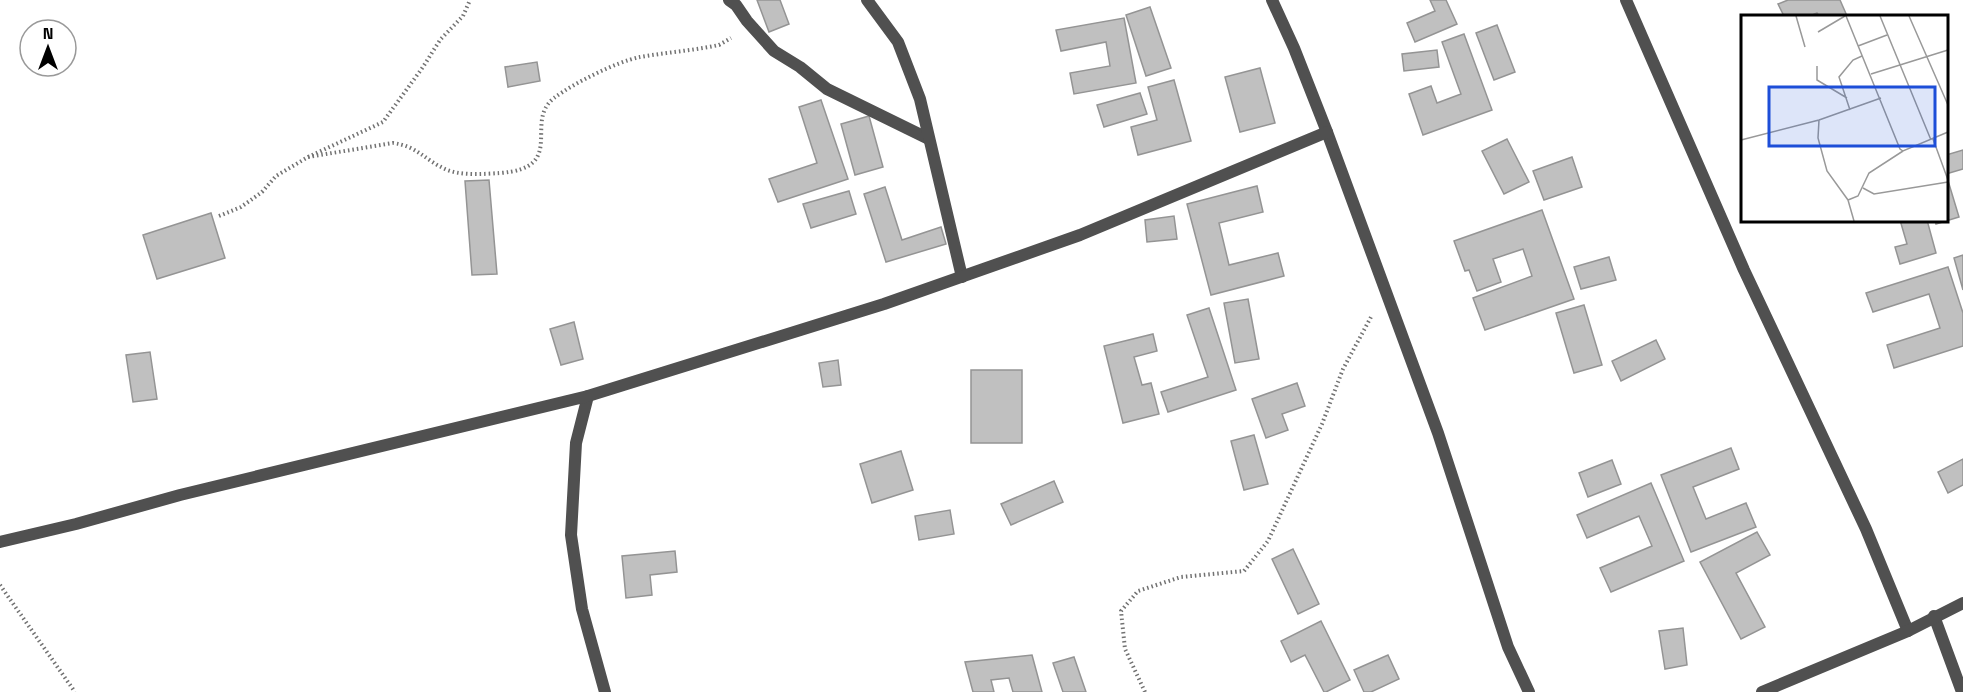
<svg xmlns="http://www.w3.org/2000/svg" width="1963" height="692" font-family="'Space Grotesk',sans-serif">
<style>
.building{fill:#c0c0c0;stroke:#949494;stroke-width:1.5}
.lines{fill:none;stroke-linecap:round;stroke-linejoin:round}
.path{stroke:#727272;stroke-width:4;stroke-dasharray:1.5 3;stroke-linecap:butt}
.street{stroke:#505050;stroke-width:12}
.inset-road{fill:none;stroke:#999;stroke-width:1.5}
.view{fill:#1d4ed8;fill-opacity:0.15;stroke:#1d4ed8;stroke-width:3}
.inset-edge{fill:none;stroke:#000;stroke-width:3}
</style>
<rect width="100%" height="100%" fill="#fff"/>
<g class="building">
<polygon points="757,0 780,0 789,24 769,32"/>
<polygon points="1430,0 1446,0 1457,24 1415,42 1407,23 1435,11"/>
<polygon points="1788,0 1840,0 1847,16 1819,16 1817,13 1810,16 1784,16 1778,4"/>
<polygon points="1150,7 1171,68 1146,76 1126,15"/>
<polygon points="1124,18 1136,83 1074,94 1070,73 1110,66 1106,42 1061,51 1056,30"/>
<polygon points="1497,25 1515,72 1494,80 1476,33"/>
<polygon points="1464,34 1492,110 1423,135 1409,94 1431,86 1437,103 1461,94 1442,42"/>
<polygon points="1437,50 1439,67 1404,71 1402,54"/>
<polygon points="537,62 540,81 508,87 505,67"/>
<polygon points="1260,68 1275,123 1240,132 1225,77"/>
<polygon points="1174,80 1191,141 1138,155 1131,127 1157,120 1148,87"/>
<polygon points="1140,93 1147,114 1104,127 1097,105"/>
<polygon points="821,100 848,179 778,202 769,179 817,163 799,107"/>
<polygon points="869,116 883,167 855,175 841,124"/>
<polygon points="1507,139 1529,182 1504,194 1482,151"/>
<polygon points="1963,150 1963,169 1946,174 1946,155"/>
<polygon points="1572,157 1582,187 1544,200 1533,171"/>
<polygon points="1946,174 1959,217 1936,224 1935,220 1946,220"/>
<polygon points="489,180 497,274 472,275 465,181"/>
<polygon points="1257,186 1263,212 1219,223 1229,265 1278,253 1284,276 1211,295 1187,204"/>
<polygon points="885,187 902,240 941,227 946,244 886,262 864,194"/>
<polygon points="849,191 856,214 811,228 803,204"/>
<polygon points="1542,210 1574,299 1485,330 1473,298 1532,276 1523,249 1493,259 1501,282 1477,291 1469,270 1465,271 1454,241"/>
<polygon points="211,213 225,258 157,279 143,235"/>
<polygon points="1174,216 1177,239 1147,242 1145,220"/>
<polygon points="1900,220 1927,220 1936,253 1900,264 1895,247 1907,244"/>
<polygon points="1963,255 1963,290 1954,258"/>
<polygon points="1609,257 1616,280 1581,289 1574,267"/>
<polygon points="1948,267 1963,313 1963,346 1894,368 1887,345 1940,328 1929,294 1873,312 1866,293"/>
<polygon points="1248,299 1259,359 1235,363 1224,303"/>
<polygon points="1584,305 1602,365 1574,373 1556,313"/>
<polygon points="1209,308 1236,390 1168,412 1161,392 1208,377 1187,315"/>
<polygon points="574,322 583,359 561,365 550,329"/>
<polygon points="1153,334 1157,351 1134,357 1142,385 1151,383 1159,414 1123,423 1104,346"/>
<polygon points="1656,340 1665,359 1621,381 1612,361"/>
<polygon points="150,352 157,399 133,402 126,355"/>
<polygon points="838,360 841,385 823,387 819,363"/>
<rect x="971" y="370" width="51" height="73"/>
<polygon points="1297,383 1305,406 1282,414 1288,430 1266,438 1252,399"/>
<polygon points="1254,435 1268,484 1244,490 1231,441"/>
<polygon points="1731,448 1739,469 1693,487 1706,519 1746,503 1756,527 1691,552 1661,475"/>
<polygon points="901,451 913,490 872,503 860,464"/>
<polygon points="1963,459 1963,485 1948,493 1938,472"/>
<polygon points="1612,460 1621,484 1588,497 1579,473"/>
<polygon points="1054,481 1063,502 1011,525 1001,504"/>
<polygon points="1651,483 1684,561 1611,592 1600,568 1652,546 1639,516 1587,538 1577,515"/>
<polygon points="950,510 954,534 919,540 915,516"/>
<polygon points="1757,532 1770,555 1736,573 1765,627 1741,639 1700,562"/>
<polygon points="1293,549 1319,604 1298,614 1272,559"/>
<polygon points="675,551 677,572 650,575 652,595 626,598 622,556"/>
<polygon points="1321,621 1350,680 1326,692 1324,692 1305,655 1291,662 1281,641"/>
<polygon points="1683,628 1687,665 1665,669 1659,631"/>
<polygon points="1032,655 1042,692 1013,692 1009,678 991,680 994,692 973,692 965,662"/>
<polygon points="1388,655 1399,679 1371,692 1364,692 1354,670"/>
<polygon points="1074,657 1086,692 1063,692 1053,663"/>
</g>
<g class="lines">
<g class="path">
<path d="M308,157L393,143C417,146 425,160 445,169C460,176 484,174 500,173C568,168 523,122 554,98C574,83 616,62 640,57C663,53 686,51 709,47L719,45L731,38"/>
<polyline points="219,216 241,207 262,192 276,176 308,157 383,122 423,67 440,40 463,16 470,0"/>
<polyline points="0,585 75,692"/>
<polyline points="1145,692 1125,649 1121,611 1138,591 1181,577 1244,571 1268,541 1322,424 1343,369 1371,317"/>
</g>
<g class="street">
<polyline points="729,0 736,5 747,21 774,51 800,67 827,89 929,139"/>
<polyline points="867,0 898,42 920,99 962,277"/>
<polyline points="1272,0 1294,48 1327,132 1438,433 1508,647 1529,692"/>
<polyline points="1626,0 1744,270 1866,529 1908,631"/>
<polyline points="588,396 576,443 571,535 582,609 605,692"/>
<polyline points="0,542 76,524 180,495 588,396 884,304 1080,235 1327,132"/>
<polyline points="1934,616 1962,692"/>
<polyline points="1762,692 1908,631 1963,603"/>
</g>
</g>
<g transform="translate(1741 15)">
<rect width="207" height="207" fill="#fff"/>
<path class="inset-road" d="M55,1L64,32M105,1L159,134L162,136L207,117M139,1L190,125M168,1L207,90M77,17L104,1M117,31L146,20M76,51V65L106,83M130,59L207,35M109,95L98,62L112,45L121,41M78,105L77,123L86,156L107,185L117,181L128,158L162,136M192,124L207,165M0,125L78,105L140,83M122,173L133,179L207,167M107,185L113,206"/>
<path class="view" d="M28,72H194V131H28Z"/>
<rect width="207" height="207" class="inset-edge"/>
</g>
<g transform="translate(48 48)"><circle r="28" fill="#ffffff" stroke="#999999" stroke-width="1.5"/>
<path d="M0-4.5L10 22L0 15L-10 22Z" fill="#000000"/>
<text y="-9" font-size="16" font-weight="bold" text-anchor="middle" fill="#000000">N</text>
</g>
</svg>
